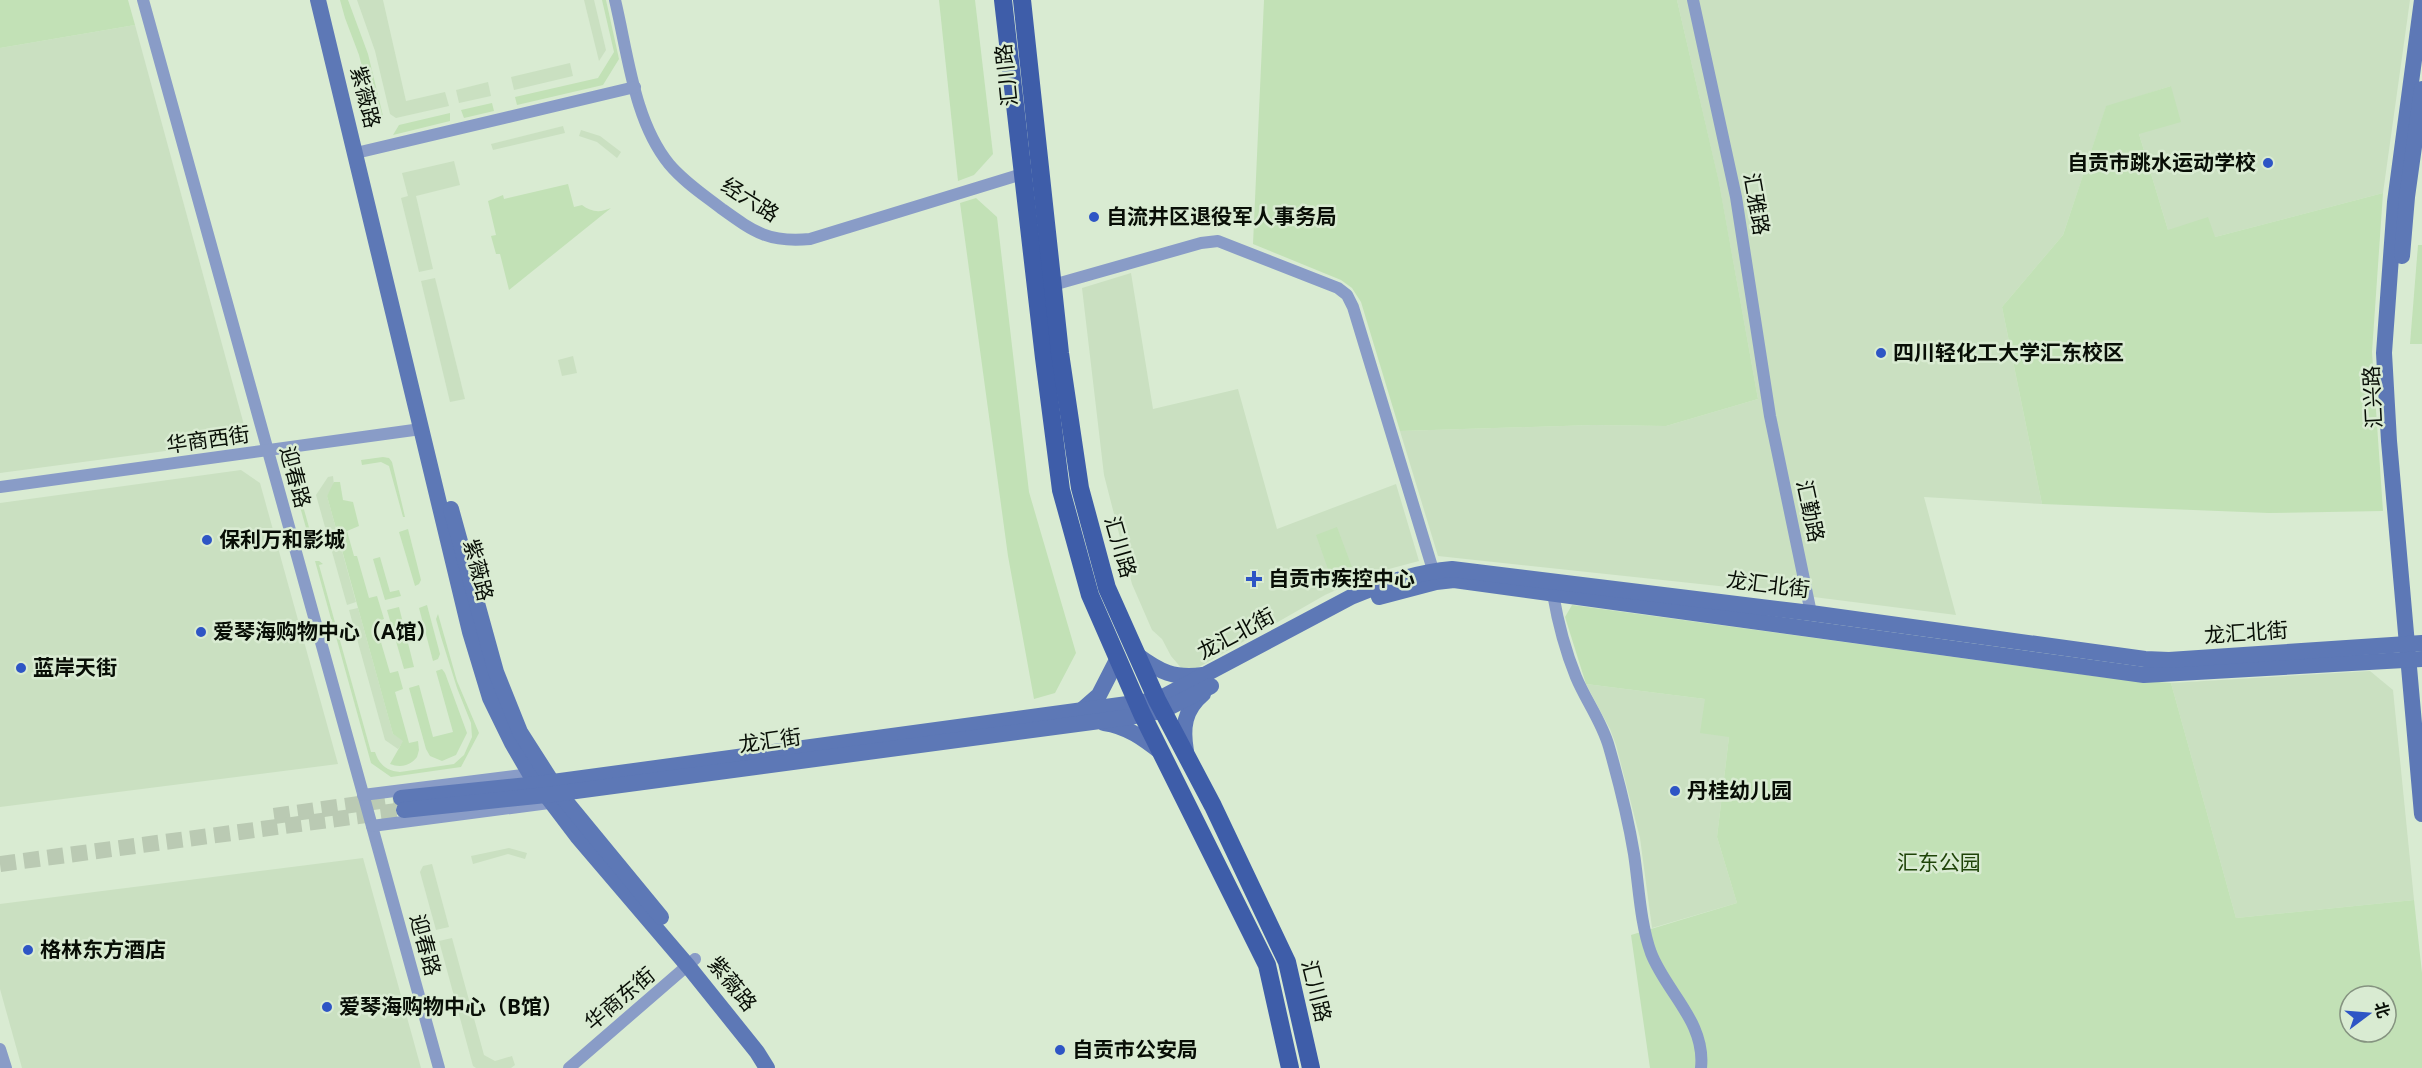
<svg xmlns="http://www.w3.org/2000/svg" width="2422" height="1068" font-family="'Noto Sans','Noto Sans SC',sans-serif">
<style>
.built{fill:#cae0c1}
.green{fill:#c2e1b6;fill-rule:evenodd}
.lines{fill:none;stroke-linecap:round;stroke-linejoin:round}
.secondary-tunnel{stroke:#bacab3;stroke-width:16;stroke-dasharray:16 8;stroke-linecap:butt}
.street{stroke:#899cc7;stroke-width:12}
.secondary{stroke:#5d78b6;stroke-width:16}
.primary{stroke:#3e5da9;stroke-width:18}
.poi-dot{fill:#2e55c5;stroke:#d9ebd2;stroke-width:2}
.labels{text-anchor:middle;stroke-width:5;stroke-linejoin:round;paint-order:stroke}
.street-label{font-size:21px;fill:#080e06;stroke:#d9ebd2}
.poi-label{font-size:21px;font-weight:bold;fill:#080e06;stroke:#d9ebd2;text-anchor:start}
.park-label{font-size:21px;fill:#1f4408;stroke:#d9ebd2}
</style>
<rect width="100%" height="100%" fill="#d9ebd2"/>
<g class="built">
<polygon points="357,0 383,0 406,101 445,92 449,106 396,118 390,114 375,51"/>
<polygon points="584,0 594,0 606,50 599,61"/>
<polygon points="1677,0 2410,0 2383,193 2215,237 2168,230 2139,134 2171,86 2106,107 2063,235 2002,307 2042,504 1924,497 1956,615 1775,592 1438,556 1400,431 1594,425 1666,426 1758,399 1719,183"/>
<polygon points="135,25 244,425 233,442 0,473 0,48"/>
<polygon points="570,63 573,76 514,90 511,77"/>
<polygon points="488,82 491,96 459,103 456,90"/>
<polygon points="563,126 565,133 493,150 491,144"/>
<polygon points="581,130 600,136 621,152 617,158 597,142 579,136"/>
<polygon points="454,161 460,185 416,196 433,269 419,272 401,198 408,196 402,173"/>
<polygon points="1131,273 1153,409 1238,389 1277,529 1396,484 1419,561 1374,573 1325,595 1192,671 1183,670 1171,656 1162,639 1152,630 1132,584 1104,475 1082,288"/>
<polygon points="435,278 465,399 450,402 421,281"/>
<polygon points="573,356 577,373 562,376 558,360"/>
<polygon points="241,470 260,483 338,764 0,807 0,503"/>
<polygon points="333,476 334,485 327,496 356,602 347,605 316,495 328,477"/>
<polygon points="358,608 393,734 404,741 398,749 385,740 349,610"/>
<polygon points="2370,671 2393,690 2414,900 2236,918 2171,683"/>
<polygon points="1586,684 1705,699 1729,737 1717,837 1737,903 1652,928 1640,838 1616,745 1610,729"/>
<polygon points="509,848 527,853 525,859 508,854 473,864 471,856"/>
<polygon points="363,858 421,1068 22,1068 0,989 0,904"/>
<polygon points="432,864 449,927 436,930 420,872 423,866"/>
<polygon points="452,938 484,1055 495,1061 512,1056 515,1065 511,1068 476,1068 473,1066 439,941"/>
</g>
<g class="green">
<polygon points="0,0 128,0 135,25 0,48"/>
<polygon points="340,0 348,0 368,54 383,116 377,125 359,55 345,18"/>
<polygon points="602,0 606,0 619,59 603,85 517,105 515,97 598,78 614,52"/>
<polygon points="939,0 975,0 993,154 974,175 958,181"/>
<polygon points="1264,0 1677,0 1719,182 1758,399 1666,426 1594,425 1400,431 1361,302 1352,288 1341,280 1253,244"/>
<polygon points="2171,86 2181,122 2139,134 2168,230 2208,217 2215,237 2383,193 2372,352 2383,511 2269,513 2042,504 2002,307 2063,235 2106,106"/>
<polygon points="492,103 494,111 464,118 461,110"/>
<polygon points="450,113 450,121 393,135 399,125"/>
<path d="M568,184L574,207L582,205C591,212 600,213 611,208L509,290L500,254H496L491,236L496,235L488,201L503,195L504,199Z"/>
<polygon points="976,198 997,217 1029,492 1076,653 1055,693 1034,699 1008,556 960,203"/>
<polygon points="2418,245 2422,245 2422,344 2410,344"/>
<polygon points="383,457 389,458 392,462 405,517 403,517 389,466 381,462 362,465 361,460"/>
<polygon points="298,475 301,487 298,488 312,538 315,537 310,542 293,482"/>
<path d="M334,482H340L343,500L353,502L359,526L347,531L354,556H357L369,598L377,596L384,619L375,622L390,673L398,671L403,689L395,692L409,743L418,741L419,750L417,757C410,766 400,768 390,764L403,741L393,734L327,496Z"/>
<polygon points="1337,527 1352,567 1330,575 1316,535"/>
<polygon points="408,529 421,580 419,584 415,586 399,532"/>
<polygon points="380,557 390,592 399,590 401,596 385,600 373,559"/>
<path d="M315,561H319L323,564L319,565L371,752H375C379,764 386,771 400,772L454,764L464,755L472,737L471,723L457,688L441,637L436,619L438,614L457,681L479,733L461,767L391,777L371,763Z"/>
<polygon points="427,605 440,654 438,659 433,661 419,608"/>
<path d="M1572,605L2101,677L2171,683L2236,918L2414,900L2422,973V1068H1650L1631,935L1737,903L1717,837L1729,737L1700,733L1705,699L1586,684L1565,617ZM2350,996H2386V1032H2350Z"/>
<polygon points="399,607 414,667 404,669 387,610"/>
<polygon points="442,669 445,673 467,733 456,755 442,761 430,756 426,749 409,688 419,685 433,737 453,732 436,671"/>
</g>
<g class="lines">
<g class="secondary-tunnel">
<polyline points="274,816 401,798"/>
<polyline points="0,864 404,810"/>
</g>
<g class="street">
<polyline points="143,0 439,1068"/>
<path d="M615,0C628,54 634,121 669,164C684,182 704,195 722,209C754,232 769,243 810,239L1022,174"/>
<polyline points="1693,0 1736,197 1770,416 1811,613"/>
<polyline points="356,153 635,87"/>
<polyline points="1053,285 1201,243 1218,241 1338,288 1347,295 1353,307 1433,570"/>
<polyline points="0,487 421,429"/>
<path d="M1553,594C1558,623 1565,650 1576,677C1586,701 1602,722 1609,747C1619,782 1628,818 1634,854C1639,887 1640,922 1651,953C1666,992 1706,1022 1701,1068"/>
<polyline points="363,795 530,774"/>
<polyline points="372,826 549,803"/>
<polyline points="0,1049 6,1068"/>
<polyline points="569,1068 695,959"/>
</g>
<g class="secondary">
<polyline points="318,0 470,632 490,698 512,743 530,774 577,836 688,966 757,1052 767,1068"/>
<polyline points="2422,0 2395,202 2384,353 2389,441 2422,814"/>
<polyline points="2402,256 2407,197 2422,89"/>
<polyline points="451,509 496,672 520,732 559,793 661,917"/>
<polyline points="1379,597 1436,582 1454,580 2144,675 2422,659"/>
<path d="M1137,655C1160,672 1174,679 1203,675"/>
<polyline points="1083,709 1099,695 1118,658"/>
<path d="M1104,723C1127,726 1144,739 1162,753"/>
<path d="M1186,751C1182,728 1184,710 1203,694"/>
<path d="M401,798L538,784L1157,700L1351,597C1384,583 1417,572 1452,569L1811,613L2145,659L2169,660L2422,643"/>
<polyline points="404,810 546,795 1130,717 1162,711 1211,686"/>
</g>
<g class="primary">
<polyline points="1003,0 1044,358 1061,490 1090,595 1142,714 1267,965 1290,1068"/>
<polyline points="1022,0 1060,353 1080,488 1107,588 1157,700 1213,806 1287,962 1311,1068"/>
</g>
</g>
<g class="poi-dot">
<circle cx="2268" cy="163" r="6"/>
<circle cx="1094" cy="217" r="6"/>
<circle cx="1881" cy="353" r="6"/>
<circle cx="207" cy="540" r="6"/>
<path d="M1251 570h6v6h6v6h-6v6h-6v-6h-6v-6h6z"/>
<circle cx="201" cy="632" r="6"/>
<circle cx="21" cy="668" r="6"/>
<circle cx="1675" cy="791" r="6"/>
<circle cx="28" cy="950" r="6"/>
<circle cx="327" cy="1007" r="6"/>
<circle cx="1060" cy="1050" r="6"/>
</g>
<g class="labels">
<g class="street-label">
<text transform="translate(1007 75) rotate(-96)" y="7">汇川路</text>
<text transform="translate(365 97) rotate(76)" y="7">紫薇路</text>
<text transform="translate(750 200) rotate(32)" y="7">经六路</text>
<text transform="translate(1756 204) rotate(80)" y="7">汇雅路</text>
<text transform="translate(2373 397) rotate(-93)" y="7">汇兴路</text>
<text transform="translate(208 440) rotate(-8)" y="7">华商西街</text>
<text transform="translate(295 477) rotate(75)" y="7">迎春路</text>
<text transform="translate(1810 511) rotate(78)" y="7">汇勤路</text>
<text transform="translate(1120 547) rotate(74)" y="7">汇川路</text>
<text transform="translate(478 570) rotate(76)" y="7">紫薇路</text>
<text transform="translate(1768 585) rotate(7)" y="7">龙汇北街</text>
<text transform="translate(2246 633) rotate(-4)" y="7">龙汇北街</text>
<text transform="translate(1236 634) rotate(-28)" y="7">龙汇北街</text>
<text transform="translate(770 741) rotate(-8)" y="7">龙汇街</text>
<text transform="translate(425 945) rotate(75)" y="7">迎春路</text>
<text transform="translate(732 984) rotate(51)" y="7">紫薇路</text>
<text transform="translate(1316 991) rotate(76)" y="7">汇川路</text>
<text transform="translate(620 999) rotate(-40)" y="7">华商东街</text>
</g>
<g class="poi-label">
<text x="2256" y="170" text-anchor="end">自贡市跳水运动学校</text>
<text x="1106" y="224">自流井区退役军人事务局</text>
<text x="1893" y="360">四川轻化工大学汇东校区</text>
<text x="219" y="547">保利万和影城</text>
<text x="1268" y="586">自贡市疾控中心</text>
<text x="213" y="639">爱琴海购物中心（A馆）</text>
<text x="33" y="675">蓝岸天街</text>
<text x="1687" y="798">丹桂幼儿园</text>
<text x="40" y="957">格林东方酒店</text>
<text x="339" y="1014">爱琴海购物中心（B馆）</text>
<text x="1072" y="1057">自贡市公安局</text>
</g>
<g class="park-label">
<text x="1939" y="870">汇东公园</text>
</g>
</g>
<g transform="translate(2368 1014) rotate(74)"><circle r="28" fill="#d9ebd2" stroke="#859380" stroke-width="1.5"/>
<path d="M0-4.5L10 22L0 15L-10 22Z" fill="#2e55c5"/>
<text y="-9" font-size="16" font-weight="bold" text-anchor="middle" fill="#080e06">北</text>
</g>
</svg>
